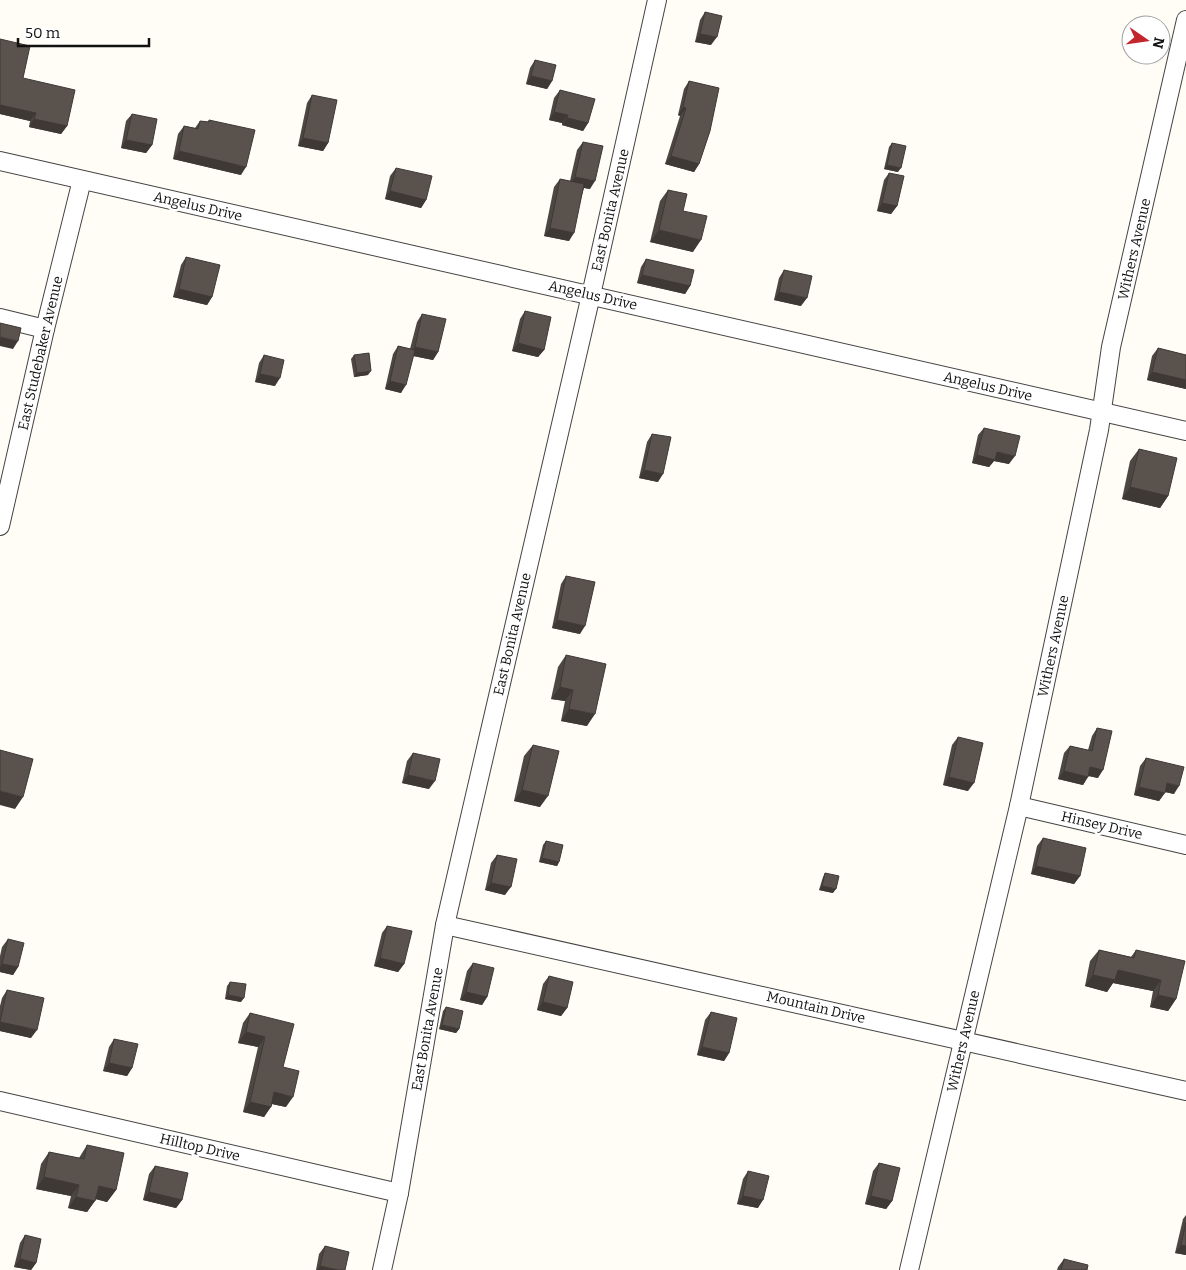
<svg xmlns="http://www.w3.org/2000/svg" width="1186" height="1270" font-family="Bitter,serif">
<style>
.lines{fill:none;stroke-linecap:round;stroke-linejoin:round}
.minor-casing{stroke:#444;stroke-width:20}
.minor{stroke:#fff;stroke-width:18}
.wall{fill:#4d4742}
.shaded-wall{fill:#3f3936}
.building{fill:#5a524d;stroke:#3f3936}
.labels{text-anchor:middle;stroke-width:5;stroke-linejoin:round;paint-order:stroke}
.street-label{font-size:14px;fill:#111;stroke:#fff}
</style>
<rect width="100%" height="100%" fill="#fffdf5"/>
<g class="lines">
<g class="minor-casing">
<g id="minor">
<polyline points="0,161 1186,431"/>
<polyline points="0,318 45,329"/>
<polyline points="0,526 45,329 82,180"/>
<polyline points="1019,806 1186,845"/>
<polyline points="445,925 1186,1091"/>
<polyline points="0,1101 399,1193"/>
<polyline points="382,1270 399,1193 445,925 591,295 657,0"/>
<polyline points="909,1270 1019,806 1099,430 1111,347 1186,20"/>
</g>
</g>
<use href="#minor" class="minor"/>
</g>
<g class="wall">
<polygon points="705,12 711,45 695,42 700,20"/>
<polygon points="0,39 23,78 67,126 61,134 29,127 30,121 0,114"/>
<polygon points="535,60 552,81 547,89 526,84 530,68"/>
<polygon points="689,81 699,164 694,172 665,164 680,116 678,115 684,89"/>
<polygon points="560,90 588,123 583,131 562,125 562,123 549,120 554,98"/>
<polygon points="312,95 328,143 323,151 298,146 307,103"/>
<polygon points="132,114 152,145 146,153 121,148 126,121"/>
<polygon points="209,120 241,175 173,159 178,134 184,126 195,128 200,121 208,122"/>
<polygon points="583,142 590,189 584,188 569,241 544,236 554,187 560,179 570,181 577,150"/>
<polygon points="892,143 898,172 884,169 889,147"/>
<polygon points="396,168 426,200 421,208 385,199 390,176"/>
<polygon points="889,173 897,206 891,214 877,211 884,180"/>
<polygon points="668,190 683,211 693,252 650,242 660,201"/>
<polygon points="186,257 212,297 207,305 173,297 181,265"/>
<polygon points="646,259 690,286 685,294 637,283 641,267"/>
<polygon points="784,270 801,306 774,300 779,278"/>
<polygon points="525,311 544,350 538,357 512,351 520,319"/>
<polygon points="422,314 438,352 433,360 413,356 401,393 385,389 393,354 398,346 410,349 417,322"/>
<polygon points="1158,348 1186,355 1186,389 1147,380 1152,356"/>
<polygon points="264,355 275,386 255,382 259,363"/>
<polygon points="354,355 368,375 354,377 351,359"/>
<polygon points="984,428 1009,464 994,461 989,467 972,463 978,435"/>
<polygon points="652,434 658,482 639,478 647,442"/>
<polygon points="1139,449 1168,496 1160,508 1122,499 1130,461"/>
<polygon points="566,576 580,634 552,628 561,584"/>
<polygon points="566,655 587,726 561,721 565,701 551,699 558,667"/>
<polygon points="1097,728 1098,778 1088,776 1083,785 1058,779 1064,753 1070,746 1088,750 1092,736"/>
<polygon points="958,737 968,791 943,785 952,745"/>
<polygon points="533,745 540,807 514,801 524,756"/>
<polygon points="413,753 429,789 402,783 407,761"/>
<polygon points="1146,758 1174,794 1165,792 1159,801 1134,795 1140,766"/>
<polygon points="1043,838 1080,876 1074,884 1031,874 1037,846"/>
<polygon points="546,841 559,862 557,866 539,862 543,845"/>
<polygon points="497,855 505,895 485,890 491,863"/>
<polygon points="825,873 833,893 819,890 823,877"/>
<polygon points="387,926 404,964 398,972 374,966 382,933"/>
<polygon points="8,939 18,967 13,975 0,972 0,956 2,947"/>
<polygon points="1099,950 1131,957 1136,950 1176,999 1168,1011 1150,1007 1153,991 1113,983 1107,992 1085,986 1090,961"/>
<polygon points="473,963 487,997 482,1005 460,1000 467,971"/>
<polygon points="549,976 567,1008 561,1016 537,1010 543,984"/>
<polygon points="230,982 241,1002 225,999 227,986"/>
<polygon points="7,990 31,1038 0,1031 0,1006 2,998"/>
<polygon points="446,1007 459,1029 456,1033 439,1029 443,1011"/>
<polygon points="711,1012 729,1053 724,1061 697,1055 705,1020"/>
<polygon points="250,1013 283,1067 286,1107 272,1104 264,1117 243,1112 258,1047 238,1043 243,1023"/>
<polygon points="114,1039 132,1068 127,1076 103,1071 109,1047"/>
<polygon points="87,1145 116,1190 107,1202 96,1199 87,1212 68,1208 71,1196 36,1189 41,1164 49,1152 79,1158"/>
<polygon points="879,1163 892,1201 886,1209 865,1204 873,1171"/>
<polygon points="155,1166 182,1200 176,1208 143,1200 149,1174"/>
<polygon points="748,1171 758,1208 737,1204 743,1179"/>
<polygon points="1186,1215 1186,1255 1175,1253 1183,1219"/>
<polygon points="25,1235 36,1263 31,1270 14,1267 20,1243"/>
<polygon points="325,1246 345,1270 316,1270 319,1254"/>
<polygon points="1064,1259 1087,1270 1057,1270 1058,1267"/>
</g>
<g class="shaded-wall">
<polygon points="700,34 717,37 711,45 695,42"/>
<polygon points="531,76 552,81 547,89 526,84"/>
<polygon points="0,105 36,113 30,121 0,114"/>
<polygon points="683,107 686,108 680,116 678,115"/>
<polygon points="554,112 568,115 562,123 549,120"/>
<polygon points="567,118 588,123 583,131 562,125"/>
<polygon points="34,119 67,126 61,134 29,127"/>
<polygon points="303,138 328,143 323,151 298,146"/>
<polygon points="126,140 152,145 146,153 121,148"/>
<polygon points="179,151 246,167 241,175 173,159"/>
<polygon points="671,156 699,164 694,172 665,164"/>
<polygon points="887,165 901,168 898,172 884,169"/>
<polygon points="575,177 595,181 590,189 569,185"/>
<polygon points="390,191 426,200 421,208 385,199"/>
<polygon points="882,203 897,206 891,214 877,211"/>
<polygon points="550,228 574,233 569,241 544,236"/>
<polygon points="659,230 701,240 693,252 650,242"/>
<polygon points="642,275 690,286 685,294 637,283"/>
<polygon points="179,289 212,297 207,305 173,297"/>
<polygon points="779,292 807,298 801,306 774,300"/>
<polygon points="0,337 18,341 13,349 0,346"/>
<polygon points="518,343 544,350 538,357 512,351"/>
<polygon points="415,347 438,352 433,360 409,355"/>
<polygon points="371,371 368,375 354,377 357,373"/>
<polygon points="1152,372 1186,380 1186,389 1147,380"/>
<polygon points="260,374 280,378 275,386 255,382"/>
<polygon points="390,381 406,385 401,393 385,389"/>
<polygon points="997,452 1015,456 1009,464 994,461 989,467 972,463 977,455"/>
<polygon points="644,470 663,474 658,482 639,478"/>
<polygon points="1130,487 1168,496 1160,508 1122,499"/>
<polygon points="557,620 585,626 580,634 552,628"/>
<polygon points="560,687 573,690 565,701 551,699"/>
<polygon points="569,709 595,714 587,726 561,721"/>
<polygon points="1090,767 1103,770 1098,778 1085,775"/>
<polygon points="1064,771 1088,777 1083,785 1058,779"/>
<polygon points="408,775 435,781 429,789 402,783"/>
<polygon points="949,777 974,783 968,791 943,785"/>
<polygon points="1167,783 1179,786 1174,794 1161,791"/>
<polygon points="1139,787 1165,793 1159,801 1134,795"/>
<polygon points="522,790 548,796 540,807 514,801"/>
<polygon points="0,791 23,797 15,809 0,805"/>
<polygon points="542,858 559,862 557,866 539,862"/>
<polygon points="1036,866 1080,876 1074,884 1031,874"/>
<polygon points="491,883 511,887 505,895 485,890"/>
<polygon points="822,886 836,889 833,893 819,890"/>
<polygon points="380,958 404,964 398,972 374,966"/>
<polygon points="2,964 18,967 13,975 0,972 0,967"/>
<polygon points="1118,970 1161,980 1153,991 1113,983 1107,992 1085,986 1093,975"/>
<polygon points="466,992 487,997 482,1005 460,1000"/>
<polygon points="228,995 244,998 241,1002 225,999"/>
<polygon points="1158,995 1176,999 1168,1011 1150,1007"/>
<polygon points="543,1002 567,1008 561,1016 537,1010"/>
<polygon points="0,1022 37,1030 31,1038 0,1031"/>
<polygon points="442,1025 459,1029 456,1033 439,1029"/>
<polygon points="246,1032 265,1037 258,1047 238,1043"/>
<polygon points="702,1047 729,1053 724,1061 697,1055"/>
<polygon points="109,1063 132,1068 127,1076 103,1071"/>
<polygon points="274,1092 293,1097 286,1107 267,1103"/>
<polygon points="250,1102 271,1107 264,1117 243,1112"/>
<polygon points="44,1177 79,1185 71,1196 36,1189"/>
<polygon points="99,1186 116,1190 107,1202 91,1198"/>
<polygon points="149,1192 182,1200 176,1208 143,1200"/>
<polygon points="743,1196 763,1200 758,1208 737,1204"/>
<polygon points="871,1196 892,1201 886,1209 865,1204"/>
<polygon points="76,1197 95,1201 87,1212 68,1208"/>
<polygon points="1181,1245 1186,1246 1186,1255 1175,1253"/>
<polygon points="20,1259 36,1263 31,1270 14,1267"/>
<polygon points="320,1266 338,1270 317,1270"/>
</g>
<g class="building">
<polygon points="705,12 722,16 717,37 700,34"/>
<polygon points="0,39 30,46 23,78 75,90 67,126 34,119 36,113 0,105"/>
<polygon points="535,60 556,65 552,81 531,76"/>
<polygon points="689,81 719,88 710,131 699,164 671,156 686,108 683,107"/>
<polygon points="560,90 595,99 588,123 567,118 568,115 554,112"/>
<polygon points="312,95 337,100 328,143 303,138"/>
<polygon points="132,114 157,119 152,145 126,140"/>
<polygon points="209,120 255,130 246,167 179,151 184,126 198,129 200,121 209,122"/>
<polygon points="583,142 603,146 595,181 575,177"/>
<polygon points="892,143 906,146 901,168 887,165"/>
<polygon points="396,168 432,176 426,200 390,191"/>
<polygon points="889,173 904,176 897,206 882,203"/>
<polygon points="560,179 584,184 574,233 550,228"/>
<polygon points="668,190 687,194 683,211 707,216 701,240 659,230"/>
<polygon points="186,257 220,265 212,297 179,289"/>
<polygon points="646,259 694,270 690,286 642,275"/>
<polygon points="784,270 812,276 807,298 779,292"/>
<polygon points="525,311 551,317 544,350 518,343"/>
<polygon points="422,314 446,319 438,352 415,347"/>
<polygon points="0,323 21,328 18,341 0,337"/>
<polygon points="398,346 415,350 406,385 390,381"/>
<polygon points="1158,348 1186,355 1186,380 1152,372"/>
<polygon points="369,353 371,371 357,373 354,355"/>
<polygon points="264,355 284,360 280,378 260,374"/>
<polygon points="984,428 1020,436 1015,456 997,452 995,460 977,455"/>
<polygon points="652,434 671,437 663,474 644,470"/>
<polygon points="1139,449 1177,458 1168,496 1130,487"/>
<polygon points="566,576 595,582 585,626 557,620"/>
<polygon points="566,655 606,664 595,714 569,709 573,690 560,687"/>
<polygon points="1097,728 1112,731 1103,770 1090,767 1088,777 1064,771 1070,746 1092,751"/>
<polygon points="958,737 983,743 974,783 949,777"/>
<polygon points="533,745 559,751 548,796 522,790"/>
<polygon points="0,750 33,759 23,797 0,791"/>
<polygon points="413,753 440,759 435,781 408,775"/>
<polygon points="1146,758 1184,767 1179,786 1167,783 1165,793 1139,787"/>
<polygon points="1043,838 1086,848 1080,876 1036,866"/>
<polygon points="546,841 563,845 559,862 542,858"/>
<polygon points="497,855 517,859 511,887 491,883"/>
<polygon points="825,873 839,876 836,889 822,886"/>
<polygon points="387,926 412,931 404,964 380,958"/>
<polygon points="8,939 24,943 18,967 2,964"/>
<polygon points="1099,950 1134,958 1136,950 1185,961 1176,999 1158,995 1161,980 1118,970 1115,980 1093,975"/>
<polygon points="473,963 494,968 487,997 466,992"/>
<polygon points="549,976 573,982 567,1008 543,1002"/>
<polygon points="230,982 246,984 244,998 228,995"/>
<polygon points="7,990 44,998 37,1030 0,1022"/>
<polygon points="446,1007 463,1011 459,1029 442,1025"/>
<polygon points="711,1012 737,1018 729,1053 702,1047"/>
<polygon points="250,1013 294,1024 283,1067 299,1071 293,1097 274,1092 271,1107 250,1102 265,1037 246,1032"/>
<polygon points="114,1039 138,1044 132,1068 109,1063"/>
<polygon points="87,1145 124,1153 116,1190 99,1186 95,1201 76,1197 79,1185 44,1177 49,1152 84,1159"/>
<polygon points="879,1163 900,1168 892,1201 871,1196"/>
<polygon points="155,1166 188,1173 182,1200 149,1192"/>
<polygon points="748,1171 769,1176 763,1200 743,1196"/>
<polygon points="1186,1222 1186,1246 1181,1245"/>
<polygon points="25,1235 41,1239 36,1263 20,1259"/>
<polygon points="325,1246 349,1252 345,1270 338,1270 320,1266"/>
<polygon points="1064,1259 1088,1265 1087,1270 1061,1270"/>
</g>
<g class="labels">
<g class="street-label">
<text transform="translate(198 206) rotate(13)" y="5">Angelus Drive</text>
<text transform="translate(610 210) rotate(-77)" y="5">East Bonita Avenue</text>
<text transform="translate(1134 249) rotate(-77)" y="5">Withers Avenue</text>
<text transform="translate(593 295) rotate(13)" y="5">Angelus Drive</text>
<text transform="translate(40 353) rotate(-77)" y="5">East Studebaker Avenue</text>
<text transform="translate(988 386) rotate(13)" y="5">Angelus Drive</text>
<text transform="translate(512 634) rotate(-77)" y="5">East Bonita Avenue</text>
<text transform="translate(1053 646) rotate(-78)" y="5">Withers Avenue</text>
<text transform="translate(1102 825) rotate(13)" y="5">Hinsey Drive</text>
<text transform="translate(816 1007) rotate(13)" y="5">Mountain Drive</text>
<text transform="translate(427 1029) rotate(-80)" y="5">East Bonita Avenue</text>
<text transform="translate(963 1041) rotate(-77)" y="5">Withers Avenue</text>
<text transform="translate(200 1147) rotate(13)" y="5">Hilltop Drive</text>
</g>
</g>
<g transform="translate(1146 40) rotate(103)"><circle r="24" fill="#ffffff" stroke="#a0a0a0"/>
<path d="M0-4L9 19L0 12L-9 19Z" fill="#c4262e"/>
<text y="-8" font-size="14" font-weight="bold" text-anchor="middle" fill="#111111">N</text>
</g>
<path d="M18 38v8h131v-8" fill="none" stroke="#111111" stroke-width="2.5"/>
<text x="25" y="38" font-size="15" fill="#111111" stroke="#ffffff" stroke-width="4" paint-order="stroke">50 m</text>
</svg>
